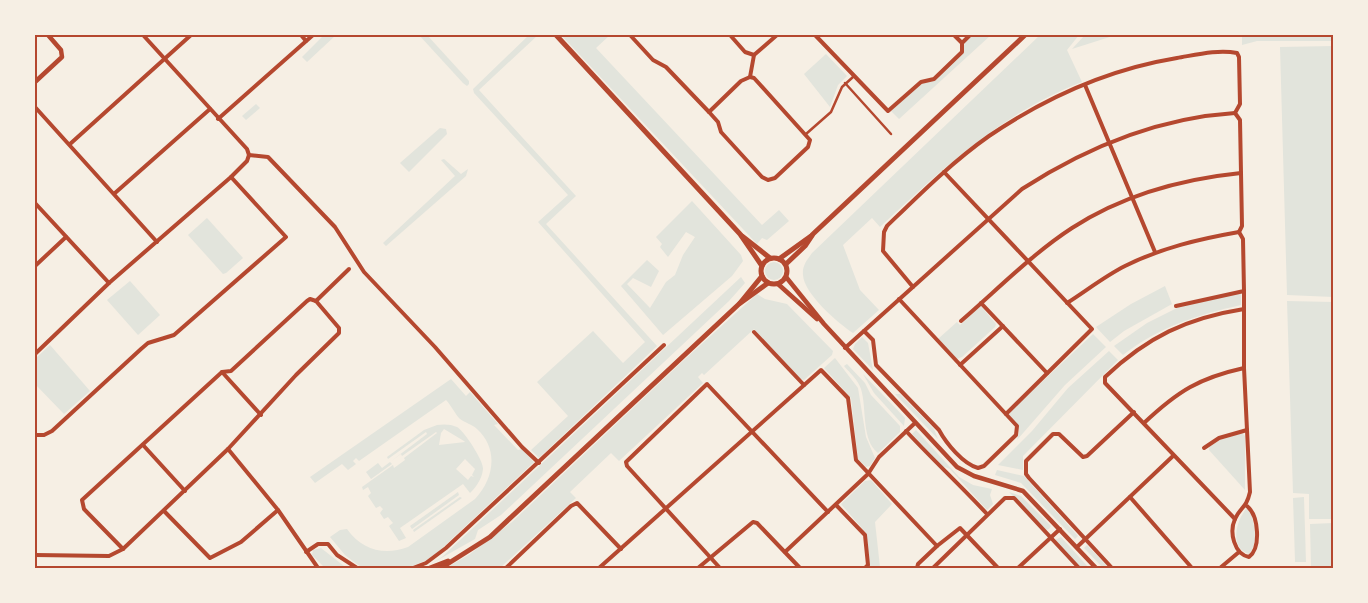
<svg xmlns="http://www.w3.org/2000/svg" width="1368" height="603" font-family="'PT Sans',sans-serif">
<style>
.green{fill:#e2e4dc;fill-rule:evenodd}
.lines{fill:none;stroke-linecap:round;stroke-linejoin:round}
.pedestrian{stroke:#b5482f;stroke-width:2.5}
.minor{stroke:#b5482f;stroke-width:4}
.tertiary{stroke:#b5482f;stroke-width:4.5}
.secondary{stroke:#b5482f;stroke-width:5}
.neatline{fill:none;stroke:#b5482f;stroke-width:2}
</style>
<rect width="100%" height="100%" fill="#f6efe4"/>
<g class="green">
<polygon points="324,35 336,35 307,62 302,57"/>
<polygon points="419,35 427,35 469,81 469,84 467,86 463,83"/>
<polygon points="529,35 538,35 479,90 576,196 546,224 657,346 539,458 531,450 568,416 537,382 593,331 623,363 645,342 538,222 568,195 474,93 473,89"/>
<polygon points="561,35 610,35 596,48 762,225 779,210 789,221 767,240 762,238 757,244"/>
<polygon points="973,35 991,35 899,119 891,111 920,85 934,79 962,53 965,42"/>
<path d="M1040,35H1079L1067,50L1082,82C1000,114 943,168 880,227L872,218L843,245L860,290L879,310L853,333C838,323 804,294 803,275C802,266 807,260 812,253Z"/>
<polygon points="1085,35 1116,35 1072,49"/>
<polygon points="1242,35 1333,35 1333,41 1257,41 1242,45"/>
<polygon points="1333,46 1333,297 1287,295 1280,47"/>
<polygon points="826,54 847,76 838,85 830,107 804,74"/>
<polygon points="256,104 260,108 246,120 242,116"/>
<polygon points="440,128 446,129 447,134 409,172 400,163"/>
<polygon points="444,159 461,174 468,169 466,176 386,246 383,243 455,176 441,160"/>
<polygon points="692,201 741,255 743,261 732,276 663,335 621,286 647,260 659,271 651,287 633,278 627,284 650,308 666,282 675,275 683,255 695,237 686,232 668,257 660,247 662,244 656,237"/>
<polygon points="207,218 243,258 226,273 223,274 188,235"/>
<circle cx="774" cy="271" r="9"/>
<polygon points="741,277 745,283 729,301 501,515 478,530 475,539 429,565 442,557"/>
<polygon points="130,281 160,315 138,335 107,300"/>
<polygon points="1165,286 1172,304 1124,331 1110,342 1096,327 1131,304"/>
<path d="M1241,293V305C1197,315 1159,327 1123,355L1114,346L1147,323L1179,307Z"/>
<polygon points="757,294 765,299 787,304 833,351 832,355 804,380 801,379 754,329 704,375 702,373 698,377 703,383 619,461 611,453 570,492 576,498 500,568 446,568 470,554 512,522 684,360"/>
<polygon points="1287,301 1333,302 1333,519 1309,519 1309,494 1293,493"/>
<polygon points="983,304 985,311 996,324 995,327 962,357 957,359 938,339 957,322 960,325"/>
<path d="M1093,334L1106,347L1065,385L1017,440C1021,428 1017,424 1009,415L1012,410Z"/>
<polygon points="862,337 868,343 873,370 853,349 855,344"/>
<polygon points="50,345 90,391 64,414 35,384 35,359"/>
<polygon points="1109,351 1118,360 1023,456 1023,470 998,465 1032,431 1068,388"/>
<polygon points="835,358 858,388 866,437 875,458 870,466 866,467 858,459 851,398 824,368"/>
<path d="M847,364L865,383L871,395L900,426V432L878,453C861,440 867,408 861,389C858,380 850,373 844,366Z"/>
<polygon points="863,374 905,418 904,426 874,393"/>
<path d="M451,379L466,396L470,392L498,424L494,425L518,450L522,449L534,462L438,552L427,560L410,567L362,568L345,555L330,537L340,530L347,529C362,550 384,556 408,547L475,499C494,479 499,449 477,429C472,424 465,423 460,419C455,414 451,405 446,400L359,461L356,458L353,461L356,464L348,470L342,464L315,483L310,477Z"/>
<polygon points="895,394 900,394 934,429 938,439"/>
<path d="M437,425C443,424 451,424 457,427C464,431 484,461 483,469C482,479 476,487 470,493L463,484L400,528L406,538L399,541L389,526L393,523L388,517L384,519L380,513L383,509L380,506L376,508L368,496L371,493L368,487L363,490L362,487L393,465L394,468L405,460L404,458L437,433L436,432L402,456L401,454L390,462L427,434L426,432L388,459L387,457L424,430ZM444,429L464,441L465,442L439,445L441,433ZM465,459L475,469L472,475L474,477L471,476L468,480L456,469Z"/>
<polygon points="916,430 959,477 973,485 992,489 990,495 993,504 987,510 950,469 942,466 912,434"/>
<polygon points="1242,433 1245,436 1245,490 1209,450 1209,447 1220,440"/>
<polygon points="390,462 392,464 371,479 366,472 378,463 382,468"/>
<polygon points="997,470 1024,476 1078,536 1075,539 1021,483 995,475"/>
<polygon points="871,480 892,504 875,522 880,567 899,568 869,568 867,534 841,504 865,481"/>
<polygon points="458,492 459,495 412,529 410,526"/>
<polygon points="1009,492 1021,496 1051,526 1049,529 1046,530"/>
<polygon points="460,497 462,498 414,532 413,530"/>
<polygon points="1304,497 1306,562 1295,562 1293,498"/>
<path d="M1246,509L1250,510C1254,523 1259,542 1249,554C1229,548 1236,521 1246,509Z"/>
<polygon points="1333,523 1333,568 1294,568 1311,566 1310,524"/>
<polygon points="1061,537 1089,568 1081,568 1055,540"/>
<polygon points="1087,545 1109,568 1103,568 1084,548"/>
<polygon points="321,548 344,566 325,568 312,555 313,550"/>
</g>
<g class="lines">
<g class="pedestrian">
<polyline points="845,83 891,134"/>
<polyline points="806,134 831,112 842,87 853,77"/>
</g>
<g class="minor">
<polyline points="143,35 247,149 249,155 268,157 335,227 364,272 435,347 522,447 539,463"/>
<polyline points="301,35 306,41"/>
<polyline points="630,35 653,60 666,67 709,112 718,122 721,132 762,177 768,180 775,178 808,147 810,140 754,78 750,77"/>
<polyline points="730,35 745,52 754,55"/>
<polyline points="815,35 888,111 921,82 934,79 962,52 962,43 970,35"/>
<polyline points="954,35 962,43"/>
<polyline points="1085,85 1155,252"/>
<polyline points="35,107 157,242"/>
<polyline points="709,112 741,81 750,77 754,55 777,35"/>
<polyline points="218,119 313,35"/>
<polyline points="70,144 191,35"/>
<polyline points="944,172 1092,329 1006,414"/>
<polyline points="115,193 210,109"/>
<polyline points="35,203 109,283"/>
<polyline points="35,266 66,237"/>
<path d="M913,287L883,251L884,232L887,226C919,195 952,162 989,136C1045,98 1110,69 1177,58C1195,55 1218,49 1237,53L1239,57L1240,104L1235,113L1240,120L1242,226L1239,232L1243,239L1244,291L1176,306"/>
<path d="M1244,291V368L1250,492C1246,509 1241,506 1235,519C1229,532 1234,554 1249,557C1261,548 1259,516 1247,506"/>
<polyline points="316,301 349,269"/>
<polyline points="981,303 1047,373"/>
<path d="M1067,303C1086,291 1105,276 1125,266C1161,248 1199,239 1239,232"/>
<path d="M961,321C997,290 1032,254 1072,228C1123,195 1182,179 1241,173"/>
<path d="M864,331L873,340L876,365L939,430C946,443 963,464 978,468L984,466L1016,435L1017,426L899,299"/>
<polyline points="754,332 804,385"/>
<path d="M845,348L1022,189C1087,147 1157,118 1235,113"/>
<polyline points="35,354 109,283 231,177 247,161 249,155"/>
<polyline points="960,365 1003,326"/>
<polyline points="222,372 261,415"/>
<path d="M1144,423C1178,391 1199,378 1244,368"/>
<path d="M906,431C933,460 961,486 987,514"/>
<polyline points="35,435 44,435 52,431 141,349 148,343 174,335 286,237 231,177"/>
<polyline points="143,445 185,491"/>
<polyline points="1204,448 1219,438 1247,430"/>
<polyline points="228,449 278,510 318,568"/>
<polyline points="1130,497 1192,568"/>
<polyline points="836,505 865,535 868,565 865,568"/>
<polyline points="164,511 210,558 241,542 278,510"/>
<path d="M1235,519L1105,383V377C1147,337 1187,318 1244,309"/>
<polyline points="1077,547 1173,456"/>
<polyline points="123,549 84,509 82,500 222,372 231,371 307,301 310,299 316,301"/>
<polyline points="306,552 318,544 328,544 337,555 357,568"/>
<polyline points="785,552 868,474 879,457 915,423"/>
<polyline points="35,555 109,556 123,549 228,449 296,375 339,333 339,328 316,301"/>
<polyline points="413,568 426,563 446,548 664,345"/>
<polyline points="506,568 571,506 577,503 621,549"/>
<polyline points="599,568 821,370 848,398 856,460 937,546"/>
<polyline points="698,568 753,522 757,523 800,568"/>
<polyline points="720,568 627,466 626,462 707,384 828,512"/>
<polyline points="917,568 918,564 937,546 960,528 998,568"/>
<polyline points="933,568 1005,498 1014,498 1079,568"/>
<polyline points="1018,568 1060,529"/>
<polyline points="1112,568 1029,478 1026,474 1026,461 1053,434 1059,434 1083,457 1087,456 1134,412"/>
<polyline points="1220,568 1239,552"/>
</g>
<g class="tertiary">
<polyline points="35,82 62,57 61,50 48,35"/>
<polyline points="786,277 824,324 957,467 974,476 1023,491 1096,568"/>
<polyline points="778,284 817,319"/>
</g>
<g class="secondary">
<polyline points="556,35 740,234 762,266"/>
<polyline points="742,236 770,258"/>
<circle cx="774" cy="271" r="13"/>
<polyline points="779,259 811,236"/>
<polyline points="786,264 805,246 813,234 1025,35"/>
<polyline points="740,303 762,276"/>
<polyline points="430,568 448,561"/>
<polyline points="441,568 490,537 739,304 768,283"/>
</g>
</g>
<rect width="1368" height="603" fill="none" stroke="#f6efe4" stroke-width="72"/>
<rect x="36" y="36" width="1296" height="531" class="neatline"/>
</svg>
